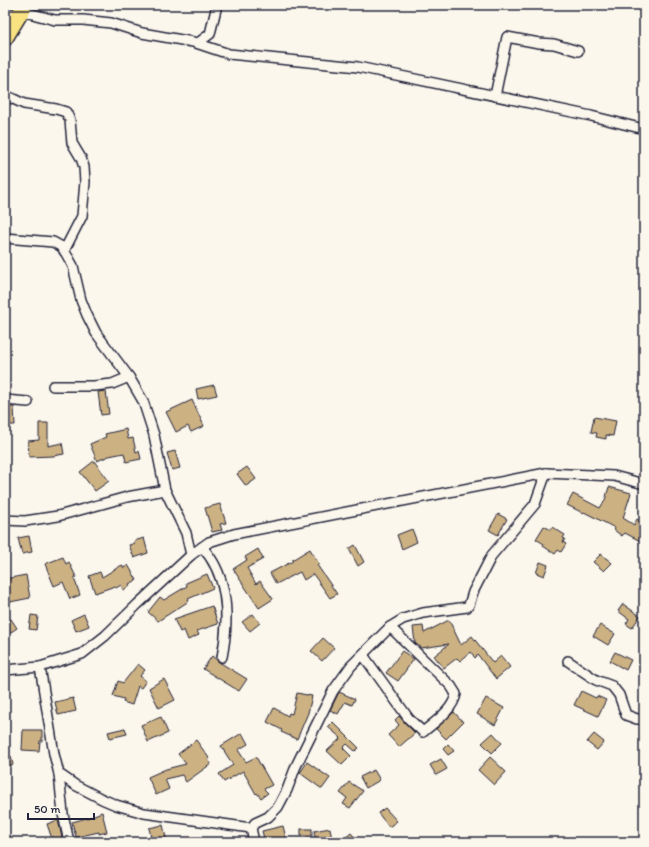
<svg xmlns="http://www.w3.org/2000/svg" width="649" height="847" font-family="Itim,sans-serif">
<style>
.building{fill:#ccb182;stroke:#22223b}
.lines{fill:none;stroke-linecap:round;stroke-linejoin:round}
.street-casing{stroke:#22223b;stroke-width:12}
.primary-casing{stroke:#22223b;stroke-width:18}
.street{stroke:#fbf7ec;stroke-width:9}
.primary{stroke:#f8e281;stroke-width:15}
</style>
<rect width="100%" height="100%" fill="#fbf7ec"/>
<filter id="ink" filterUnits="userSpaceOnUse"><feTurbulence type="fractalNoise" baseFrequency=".025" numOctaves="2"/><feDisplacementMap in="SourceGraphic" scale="8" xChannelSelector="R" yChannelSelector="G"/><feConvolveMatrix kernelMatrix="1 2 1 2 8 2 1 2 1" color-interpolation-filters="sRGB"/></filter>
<g filter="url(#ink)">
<g class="building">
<polygon points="214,385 217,395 198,399 196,389"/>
<polygon points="106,391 109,414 101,415 98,392"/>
<polygon points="192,400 204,426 191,432 188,426 176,432 166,412"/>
<polygon points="5,407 14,407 15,425 5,425"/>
<polygon points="594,417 616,421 613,436 606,435 606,439 596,437 597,433 591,432"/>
<polygon points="39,423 48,423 48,446 62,443 64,454 53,456 29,457 28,441 39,440"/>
<polygon points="126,429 128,439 133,438 136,452 139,451 141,459 126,462 124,453 109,456 97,461 90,444 106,437 105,434"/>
<polygon points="175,451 180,468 172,470 167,453"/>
<polygon points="94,461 109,481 95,491 80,472"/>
<polygon points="247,467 256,479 246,486 237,474"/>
<polygon points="609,487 631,493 623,518 634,525 637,519 644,523 644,543 625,533 622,536 614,530 615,528 584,512 583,513 567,505 573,494 600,508 605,500"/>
<polygon points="220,504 226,523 220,524 222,530 212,532 205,508"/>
<polygon points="498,514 507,519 498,535 489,530"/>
<polygon points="544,526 551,530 552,527 565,535 563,538 565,539 563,542 566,544 561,552 558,550 555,554 543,546 544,544 536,539"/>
<polygon points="412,529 417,542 402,549 397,535"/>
<polygon points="29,536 32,552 22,554 18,538"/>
<polygon points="144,538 148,553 134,558 129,545 135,543 134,541"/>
<polygon points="355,545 364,562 358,566 349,549"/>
<polygon points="258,549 263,559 247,568 256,584 260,581 273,599 259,608 233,569 247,560 245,557"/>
<polygon points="310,549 319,564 317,565 337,594 330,598 313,574 304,580 300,572 276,584 270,573 293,561 292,560"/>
<polygon points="601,554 612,563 604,571 593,562"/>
<polygon points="63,557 66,564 69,562 76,577 74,578 80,595 70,599 63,582 54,586 45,564"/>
<polygon points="540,562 548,565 544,576 536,573"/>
<polygon points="122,565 124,568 128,565 137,580 129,584 130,586 123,590 121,585 116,588 115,586 95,593 89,576 100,572 102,577"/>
<polygon points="207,574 213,588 188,599 189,601 158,621 148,612 160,597 164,600 187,586 186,583"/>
<polygon points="26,575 30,598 10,602 5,579"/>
<polygon points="623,604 640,616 632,628 626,624 629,619 618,611"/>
<polygon points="212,606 218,624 197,631 199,635 188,640 184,630 180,632 174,619"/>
<polygon points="84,614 89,626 76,631 71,620"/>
<polygon points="253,614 260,623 250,631 242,622"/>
<polygon points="31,615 38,616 36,630 29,629"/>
<polygon points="11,619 17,628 5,636 5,623"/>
<polygon points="449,620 461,645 472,636 493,663 501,656 510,667 496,679 478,655 475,658 471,652 460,661 457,658 444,668 434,656 449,644 421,648 415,643 413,627 423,626 424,633"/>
<polygon points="600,625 615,634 608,645 593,636"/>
<polygon points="323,638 334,648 322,661 311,651"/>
<polygon points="402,651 414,659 398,681 386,673"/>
<polygon points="615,652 631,660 626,670 610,661"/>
<polygon points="212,656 219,662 247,679 239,691 203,669"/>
<polygon points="138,664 145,670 140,676 146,681 141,688 138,686 132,705 123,702 124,699 113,696 118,681 123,683"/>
<polygon points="164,679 175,700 159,708 149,688"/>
<polygon points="581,691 596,698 597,696 606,700 598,716 574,705"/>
<polygon points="339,692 355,699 352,705 345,702 338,714 330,710"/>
<polygon points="297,693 312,696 308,713 297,739 281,732 282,730 267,722 274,708 288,716 289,713 292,714"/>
<polygon points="73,698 76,711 58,715 55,702"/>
<polygon points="486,698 504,708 495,725 477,714"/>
<polygon points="454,712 463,722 446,739 436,729"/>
<polygon points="399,716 405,723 415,733 399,747 388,735 399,725 395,720"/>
<polygon points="161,717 168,733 148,742 141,725"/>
<polygon points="333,722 359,748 355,751 347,744 343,748 351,756 342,765 327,751 341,738 328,727"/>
<polygon points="125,728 127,734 110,738 108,732"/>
<polygon points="23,730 42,730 42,741 40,741 39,751 22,750"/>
<polygon points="242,733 248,744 238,750 246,762 256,757 272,785 264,789 268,793 261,798 257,793 256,794 243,771 224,782 219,774 233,765 221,746"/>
<polygon points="493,733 502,743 492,753 482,743"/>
<polygon points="594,734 604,742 597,750 587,742"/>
<polygon points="196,740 209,758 208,759 211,764 186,782 182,775 165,779 169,789 156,795 148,777 166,769 186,764 178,754"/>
<polygon points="448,744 454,751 448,755 443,749"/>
<polygon points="11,756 13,765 5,767 5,757"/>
<polygon points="490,757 506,772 494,785 478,770"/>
<polygon points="441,759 447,769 436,775 430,765"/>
<polygon points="307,762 330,778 322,789 300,773"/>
<polygon points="374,770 380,780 366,788 360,777"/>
<polygon points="349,782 363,791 350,808 343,804 347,798 340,793"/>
<polygon points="385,808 397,821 389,827 378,813"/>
<polygon points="102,812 107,832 99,834 99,832 76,837 72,822 94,816 94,815"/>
<polygon points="58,820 63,842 56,842 55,838 52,839 47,824"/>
<polygon points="163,825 167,842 152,842 149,828"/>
<polygon points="283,826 287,842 265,842 262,831"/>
<polygon points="330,828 332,840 316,842 314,831"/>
<rect x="301" y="829" width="11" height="7"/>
<polygon points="351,833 359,842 348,842 345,838"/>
</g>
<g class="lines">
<g class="street-casing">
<g id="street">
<polyline points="21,11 55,20 83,20 111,23 142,33 193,42 229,54 358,67 591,116 644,129"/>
<polyline points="5,12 19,15"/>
<polyline points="198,43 210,34 217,5"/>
<polyline points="5,95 24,104 56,109 66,112 70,120 72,143 81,158 84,167 85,182 82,216 64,251"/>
<polyline points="495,96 507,37 539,43 554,44 578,51"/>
<polyline points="5,238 53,242 62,247 68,257 73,266 81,300 87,315 96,333 129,377 143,401 154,435 165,490 186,533 191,555"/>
<polyline points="53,386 94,386 112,384 129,377"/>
<polyline points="5,400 28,402"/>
<polyline points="5,520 25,521 58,516 127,497 165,490"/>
<path d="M202,547C230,577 229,620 222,657"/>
<path d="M363,655L409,719L423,732C436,721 453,710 456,694L451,686L390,627"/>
<polyline points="568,661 596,680 612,686 619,695 626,715 637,719 644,719"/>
<polyline points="40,667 54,754 59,774 75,785 102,799 116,805 144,813 251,828"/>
<polyline points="5,670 40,667 82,654 105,636 138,604 191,555 209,542 234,534 546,473 614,476 644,484"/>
<polyline points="59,774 63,814 69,842"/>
<polyline points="254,842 251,828 255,823 268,817 278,807 287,790 296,766 333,691 351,666 390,627 403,619 423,613 467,607 469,605 473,592 492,555 535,504 546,473"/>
</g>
</g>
<g class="primary-casing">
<polyline id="primary" points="5,38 25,5"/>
</g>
<use href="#street" class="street"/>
<use href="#primary" class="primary"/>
</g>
</g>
<rect width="649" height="847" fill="none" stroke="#fbf7ec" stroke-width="20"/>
<rect x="10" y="10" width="629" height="827" fill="none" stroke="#22223b" stroke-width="1.5" filter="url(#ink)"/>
<path d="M28 813v6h66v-6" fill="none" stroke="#22223b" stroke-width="2"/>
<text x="34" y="813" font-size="12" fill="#22223b" stroke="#fbf7ec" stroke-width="3" paint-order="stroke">50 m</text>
</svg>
